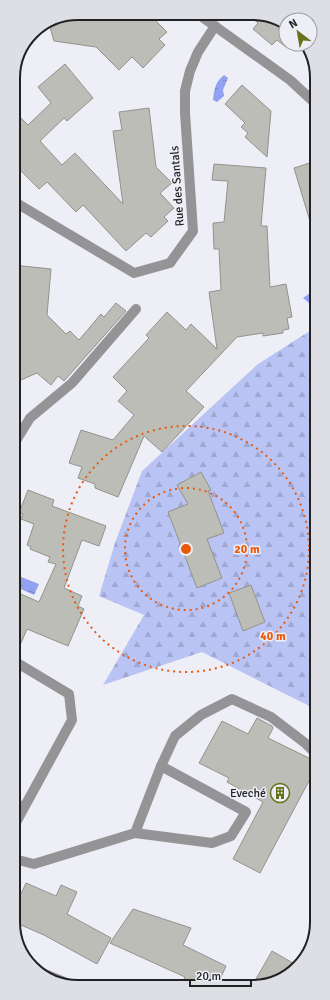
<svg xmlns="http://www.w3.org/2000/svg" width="330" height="1000" font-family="Signika,sans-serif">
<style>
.forest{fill:url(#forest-firs)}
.water{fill:url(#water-ripples)}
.building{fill:#bcbdb7;stroke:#92938d}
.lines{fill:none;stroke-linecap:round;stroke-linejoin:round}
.minor{stroke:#949497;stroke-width:10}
.ring{fill:none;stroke:#e8590c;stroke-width:2;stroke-dasharray:2 4}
.labels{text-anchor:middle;stroke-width:3;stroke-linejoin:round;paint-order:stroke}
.street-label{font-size:12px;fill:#212224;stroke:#eeeff6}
.poi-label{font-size:12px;fill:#212224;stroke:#eeeff6;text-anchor:end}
.rim{fill:none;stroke:#212224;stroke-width:2}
.centre{fill:#e8590c;stroke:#eeeff6;stroke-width:2}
.ring-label{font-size:12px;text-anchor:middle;font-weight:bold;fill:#e8590c;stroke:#eeeff6;stroke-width:3;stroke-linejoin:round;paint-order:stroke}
</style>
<defs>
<pattern id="forest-firs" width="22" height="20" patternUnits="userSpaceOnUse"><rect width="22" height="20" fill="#bac4f4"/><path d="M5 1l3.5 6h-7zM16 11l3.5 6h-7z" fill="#a0a8d1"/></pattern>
<pattern id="water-ripples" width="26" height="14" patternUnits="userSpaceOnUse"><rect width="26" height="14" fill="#92a1f1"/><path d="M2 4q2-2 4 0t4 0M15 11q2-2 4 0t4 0" fill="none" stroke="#7783c3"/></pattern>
</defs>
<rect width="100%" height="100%" fill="#eeeff6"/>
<polygon class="forest" points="316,327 317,710 202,652 103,685 144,615 99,596 115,543 142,471 258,364"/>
<g class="water">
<path d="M224,75L228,78L223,90L224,96L217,102L213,100C214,90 215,82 224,75Z"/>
<polygon points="316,282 316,298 309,303 303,298 313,291"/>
<polygon points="16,575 39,584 34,595 14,586 14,580"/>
</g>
<g class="building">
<polygon points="78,13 148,13 167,32 159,39 165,45 143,68 132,57 119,70 96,47 54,41 49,24"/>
<polygon points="248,14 265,14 286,26 286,47 277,40 272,45 253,29 258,23"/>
<polygon points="65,64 93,98 67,121 64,118 40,141 62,165 75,153 123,204 113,131 122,130 119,112 149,108 156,167 172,183 160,193 174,208 164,217 168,221 151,237 146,233 126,251 83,205 76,212 47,182 39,189 13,163 13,110 28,125 51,103 38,87"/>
<polygon points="242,85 271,111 267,157 245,137 248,133 241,127 245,123 225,104"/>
<polygon points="316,161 316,227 312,228 294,168"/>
<polygon points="214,164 266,168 261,226 267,226 270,287 286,284 292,317 287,318 289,329 283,330 283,333 263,336 263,333 237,337 186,391 204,407 162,452 144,436 118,497 95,488 95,484 78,478 82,467 69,463 81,430 113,440 134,415 118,401 127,391 113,377 149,338 146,335 167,312 186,330 191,324 217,349 209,292 221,290 219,249 214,249 213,223 224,222 228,181 212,180"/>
<polygon points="13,265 51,269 47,315 66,334 70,331 79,340 101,314 104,317 116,303 126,311 64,381 58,376 51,385 37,373 14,383"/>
<polygon points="201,472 211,490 208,491 224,533 207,539 222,578 197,588 168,512 188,504 177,485"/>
<polygon points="28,490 54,500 52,506 106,526 99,546 82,540 64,588 82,596 78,606 84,609 68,646 27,629 16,655 14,655 14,591 39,602 56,564 48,562 50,557 30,549 31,547 27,545 34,524 21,519 23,514 19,513"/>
<polygon points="251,585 265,622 243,631 229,593"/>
<polygon points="257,718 272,726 273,728 268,738 317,762 317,766 260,873 233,859 263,802 227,782 229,778 199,763 222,721 248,734"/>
<polygon points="26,883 56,896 61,885 77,892 67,914 111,938 97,964 44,935 14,922 14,890 21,894"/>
<polygon points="133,909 191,928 183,945 226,966 217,986 181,986 185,977 110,943"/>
<polygon points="272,951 298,966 264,986 252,986"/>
</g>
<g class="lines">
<g class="minor">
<polyline points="198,14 290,80 316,104"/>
<polyline points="13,201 134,273 170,263 193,231 185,113 185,91 190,71 198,52 215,26"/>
<polyline points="14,444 30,418 72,383 136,309"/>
<polyline points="14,661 69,694 72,720 14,826"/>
<polyline points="14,802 23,808"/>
<polyline points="135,833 212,843 231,836 246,812 161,766"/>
<polyline points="14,859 34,864 135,833 161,766 175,736 201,715 232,699 271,717 305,743 317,755"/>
<polyline points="37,971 74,986"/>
</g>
</g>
<g class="ring">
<circle cx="186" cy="549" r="61"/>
<circle cx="186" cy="549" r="123"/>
</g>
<defs>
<g id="building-ring" transform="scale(1)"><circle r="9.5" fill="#eeeff6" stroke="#69721b" stroke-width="1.5"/><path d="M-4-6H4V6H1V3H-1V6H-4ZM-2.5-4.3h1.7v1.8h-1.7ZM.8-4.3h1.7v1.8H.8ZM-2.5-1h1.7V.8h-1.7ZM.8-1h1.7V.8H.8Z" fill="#69721b"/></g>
</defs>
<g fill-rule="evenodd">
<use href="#building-ring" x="280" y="793"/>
</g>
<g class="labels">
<g class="street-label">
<text transform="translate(177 186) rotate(-94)" y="4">Rue des Santals</text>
</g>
<g class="poi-label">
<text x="266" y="797">Eveché</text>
</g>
</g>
<path d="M0 0H330V1000H0ZM78 20H252A58 58 0 0 1 310 78V922A58 58 0 0 1 252 980H78A58 58 0 0 1 20 922V78A58 58 0 0 1 78 20Z" fill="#dedfe5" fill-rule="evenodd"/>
<path class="rim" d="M78 20H252A58 58 0 0 1 310 78V922A58 58 0 0 1 252 980H78A58 58 0 0 1 20 922V78A58 58 0 0 1 78 20Z"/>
<circle cx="186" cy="549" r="6" class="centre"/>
<g class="ring-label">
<text x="247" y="553">20 m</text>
<text x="273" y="640">40 m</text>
</g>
<g transform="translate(298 32) rotate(329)"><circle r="19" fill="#eeeff6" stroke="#9c9da2"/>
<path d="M0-3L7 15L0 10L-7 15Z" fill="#69721b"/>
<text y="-6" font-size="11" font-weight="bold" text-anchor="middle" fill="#212224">N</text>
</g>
<path d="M190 980v6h61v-6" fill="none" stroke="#212224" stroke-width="2"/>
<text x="196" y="980" font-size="12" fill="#212224" stroke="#eeeff6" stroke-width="3" paint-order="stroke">20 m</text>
</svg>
